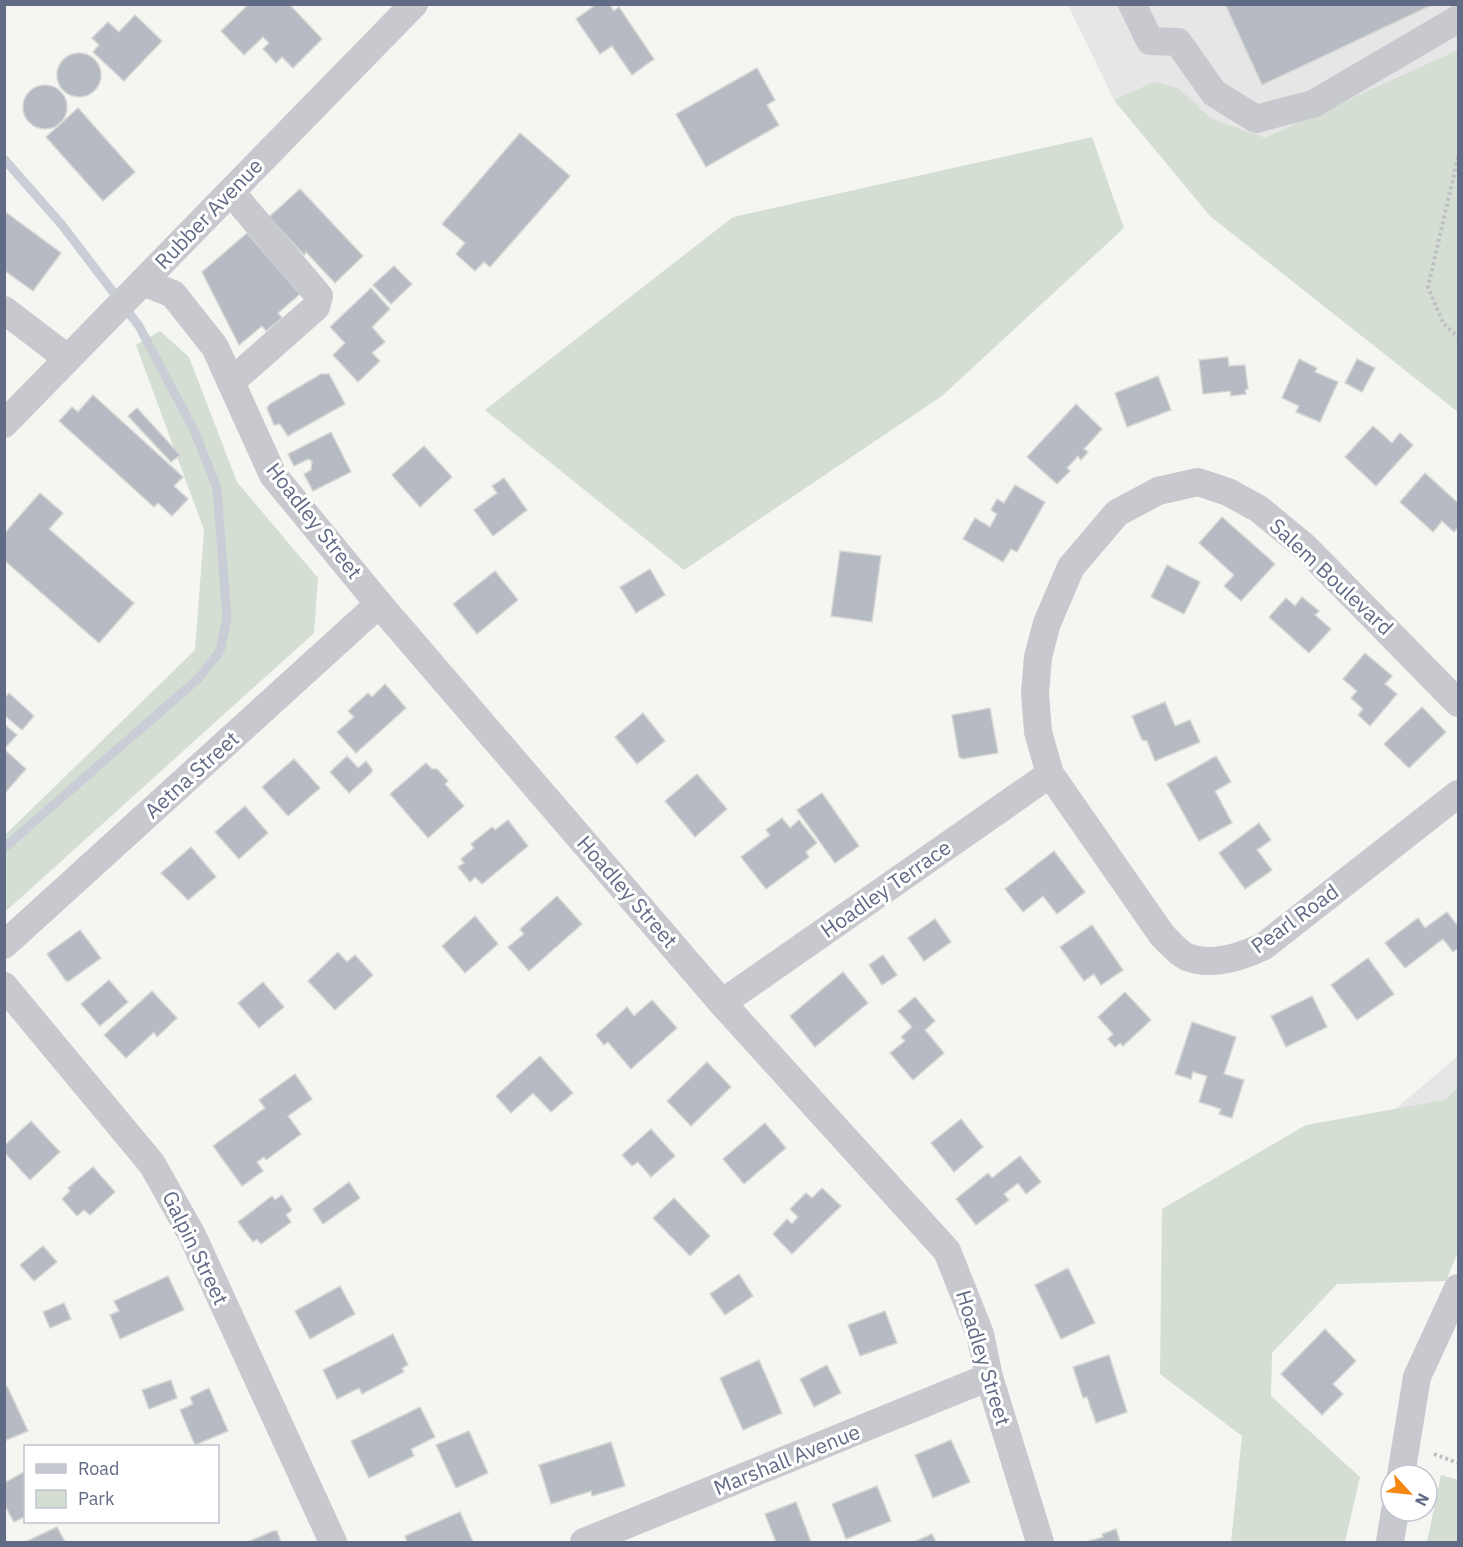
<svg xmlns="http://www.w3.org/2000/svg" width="1463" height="1547" font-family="'IBM Plex Sans',sans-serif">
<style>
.built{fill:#e5e6e5}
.green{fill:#d4ded2}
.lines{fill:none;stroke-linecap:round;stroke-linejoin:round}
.stream{stroke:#c9ced6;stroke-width:9}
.building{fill:#b6bac2;stroke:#d6d7d4;stroke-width:1.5}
.path{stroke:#c0c1c4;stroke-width:4;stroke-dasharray:3 3;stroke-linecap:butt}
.minor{stroke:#c8c9ce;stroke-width:28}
.labels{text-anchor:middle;stroke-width:6;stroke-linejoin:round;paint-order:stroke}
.street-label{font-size:21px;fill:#626b86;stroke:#fff}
</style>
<rect width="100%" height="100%" fill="#f5f6f2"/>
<g class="built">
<polygon points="1068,5 1458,5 1458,412 1210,216 1114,100"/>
<polygon points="1458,1056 1458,1233 1374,1127"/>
</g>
<g class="green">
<polygon points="1458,50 1458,412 1210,216 1114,100 1154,82 1178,88 1212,119 1265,138"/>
<polygon points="1092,137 1124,228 942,396 684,570 485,410 733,217"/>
<polygon points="160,331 189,357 237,482 318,578 314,633 5,912 5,835 195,650 204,530 136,345"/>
<polygon points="1458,1087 1458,1252 1446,1281 1337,1284 1272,1353 1271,1396 1360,1477 1345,1542 1231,1542 1242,1436 1160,1374 1162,1209 1306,1125 1445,1100"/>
<polygon points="1441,1475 1458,1480 1458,1542 1427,1542"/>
</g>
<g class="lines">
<polyline class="stream" points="4,159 62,225 139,326 195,432 217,488 227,618 220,651 199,678 4,848"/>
</g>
<g class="building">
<polygon points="249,4 289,4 322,39 293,68 282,57 276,63 263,49 269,43 263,37 244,55 221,31"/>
<polygon points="597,4 609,4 614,11 619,7 654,59 632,75 612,46 600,54 576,19"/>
<polygon points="1225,4 1434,4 1262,85"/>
<polygon points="135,15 162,41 124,81 93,52 99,45 92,38 108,22 119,32"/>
<circle cx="79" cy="75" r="22"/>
<polygon points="757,68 775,100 767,105 779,125 706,167 676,114"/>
<circle cx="45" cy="107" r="22"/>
<polygon points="78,108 135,172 103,201 46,137"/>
<polygon points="520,133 570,176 490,267 484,262 475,271 456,254 465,243 442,224"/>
<polygon points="300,189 363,256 335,283 306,252 304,255 269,217"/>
<polygon points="4,211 61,253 33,291 4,270"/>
<polygon points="247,233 300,294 278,313 282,318 266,331 262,326 239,345 202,272"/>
<polygon points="394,266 412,284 391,304 373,285"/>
<polygon points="371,288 390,309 372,327 385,342 372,353 380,361 358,382 333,355 345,343 330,327"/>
<polygon points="1228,357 1229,366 1245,365 1248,389 1245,390 1246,394 1231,396 1230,391 1203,394 1199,360"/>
<polygon points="1299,359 1317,368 1315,372 1338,382 1320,422 1296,412 1299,406 1282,398"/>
<polygon points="1357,359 1375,368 1362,392 1345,383"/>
<polygon points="321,374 329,374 345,404 288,436 280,424 274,425 267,408 270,404"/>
<polygon points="1158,376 1171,410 1127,427 1115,393"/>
<polygon points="93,395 183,477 174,486 188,499 172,516 158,503 154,507 59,421 72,407 78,412"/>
<polygon points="1076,404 1102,429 1084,449 1088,452 1081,460 1078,456 1067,468 1070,471 1057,484 1027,457"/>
<polygon points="137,408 180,455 171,462 128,416"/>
<polygon points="1373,426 1392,443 1400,433 1413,445 1376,486 1345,457"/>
<polygon points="331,432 351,472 313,491 304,474 311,470 312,461 308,459 294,466 288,454"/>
<polygon points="424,446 452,477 420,507 392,475"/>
<polygon points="1425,473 1458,503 1458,527 1454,532 1442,521 1433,532 1400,502"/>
<polygon points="504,478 527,510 493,536 474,510 497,493 492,486"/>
<polygon points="1015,485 1045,502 1017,552 1011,549 1003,562 963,539 975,518 990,527 997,514 991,510 997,499 1004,503"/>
<polygon points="40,493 63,513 49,529 134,603 99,643 4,560 4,534"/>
<polygon points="1222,517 1275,564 1241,601 1224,586 1234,575 1199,543"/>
<polygon points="840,551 881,556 872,622 831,616"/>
<polygon points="1167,565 1200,582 1184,614 1151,597"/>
<polygon points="650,569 665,595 636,613 620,587"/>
<polygon points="495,571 518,600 477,634 453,604"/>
<polygon points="1302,597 1319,611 1315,615 1331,629 1309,653 1269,617 1286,598 1295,606"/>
<polygon points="1365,653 1392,676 1385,684 1397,694 1370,726 1358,715 1363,709 1351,698 1357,691 1343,679"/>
<polygon points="385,684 406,708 356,753 337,732 354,717 348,711 368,693 372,697"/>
<polygon points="9,693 34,716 22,730 4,715 4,698"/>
<polygon points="1165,702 1175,726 1190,720 1200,742 1155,761 1147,741 1142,740 1132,716"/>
<polygon points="1422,707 1446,732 1409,768 1384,744"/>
<polygon points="990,708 998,753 963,759 959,757 952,715"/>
<polygon points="643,713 665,741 637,764 615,737"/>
<polygon points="4,724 17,735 4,749"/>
<polygon points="4,749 26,769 4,794"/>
<polygon points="347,756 358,768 366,761 372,769 372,772 349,793 330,772"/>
<polygon points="1216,756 1231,782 1215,791 1232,823 1199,841 1167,784"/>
<polygon points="294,759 320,788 288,816 262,787"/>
<polygon points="426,763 432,769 437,769 448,781 445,784 464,806 428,838 390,794"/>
<polygon points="697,774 727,809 695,837 665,801"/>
<polygon points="822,793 859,846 835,863 797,810"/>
<polygon points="245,806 268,833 239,859 215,832"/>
<polygon points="782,818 790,828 799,820 817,843 806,852 809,857 766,889 741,857 770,835 766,830"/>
<polygon points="508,820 528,846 482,884 475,877 470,882 458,867 464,863 461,859 474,848 471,844 492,827 495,830"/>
<polygon points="1259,823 1271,840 1257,850 1272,870 1245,889 1219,853"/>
<polygon points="191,847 216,877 188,900 161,873"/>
<polygon points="1054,851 1085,892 1057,914 1043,896 1023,912 1005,889"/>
<polygon points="557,896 582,924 529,971 508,947 524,934 520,929"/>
<polygon points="1447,912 1458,926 1458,948 1453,952 1443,939 1405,968 1385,943 1418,918 1425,928"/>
<polygon points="475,916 498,944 465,973 442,946"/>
<polygon points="935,919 951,942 924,961 908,938"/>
<polygon points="1092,925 1123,970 1101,985 1094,974 1084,981 1060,947"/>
<polygon points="80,930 101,958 69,981 66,981 47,954"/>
<polygon points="338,952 347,962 355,955 373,975 335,1010 308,981"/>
<polygon points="883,955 897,975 882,985 869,965"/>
<polygon points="1368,958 1394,994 1357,1020 1331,985"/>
<polygon points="843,972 868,1003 815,1047 790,1016"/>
<polygon points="109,980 128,1002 100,1026 81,1004"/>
<polygon points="263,982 284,1007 259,1028 238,1003"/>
<polygon points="152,991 177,1018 157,1037 154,1032 126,1058 104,1035"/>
<polygon points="1125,992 1151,1020 1123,1046 1120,1043 1115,1047 1108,1039 1113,1034 1098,1017"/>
<polygon points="1312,996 1327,1027 1286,1047 1271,1016"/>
<polygon points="915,997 935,1021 925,1030 944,1053 913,1080 890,1053 905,1041 901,1037 912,1027 898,1011"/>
<polygon points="652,1000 677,1028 631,1069 608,1042 604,1045 596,1035 627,1007 634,1016"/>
<polygon points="1192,1022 1236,1037 1224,1074 1244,1080 1232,1118 1219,1114 1221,1109 1199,1102 1207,1076 1193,1072 1191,1079 1175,1074"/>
<polygon points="540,1056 573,1093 551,1112 533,1093 511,1113 496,1096"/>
<polygon points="707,1062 731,1087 691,1126 667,1101"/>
<polygon points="295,1074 312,1099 288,1116 301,1134 266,1160 264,1157 257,1162 263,1171 242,1186 213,1146 265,1108 259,1100"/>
<polygon points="961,1119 983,1147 954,1172 931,1143"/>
<polygon points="31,1121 60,1152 30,1180 4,1152 4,1146"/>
<polygon points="765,1123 786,1148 744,1184 723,1159"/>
<polygon points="651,1129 675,1156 651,1177 638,1162 632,1166 622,1155"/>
<polygon points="1020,1156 1041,1182 1026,1194 1018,1183 1004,1194 1009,1200 976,1225 956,1199 988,1173 992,1178"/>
<polygon points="93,1167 115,1192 90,1215 84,1210 77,1216 62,1199 70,1191 68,1188"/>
<polygon points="349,1182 360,1198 323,1224 313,1209"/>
<polygon points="822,1188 841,1206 792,1254 773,1234 787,1219 792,1224 798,1217 790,1209 806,1193 812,1198"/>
<polygon points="282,1195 292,1210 286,1215 291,1222 261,1244 257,1239 253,1242 238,1222 272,1196 275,1200"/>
<polygon points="674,1198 710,1236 690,1256 653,1218"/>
<polygon points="43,1246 57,1262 34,1281 20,1265"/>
<polygon points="1068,1268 1095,1323 1061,1339 1035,1285"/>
<polygon points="739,1274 753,1296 725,1315 710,1294"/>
<polygon points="168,1276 184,1310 120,1339 110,1315 119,1311 114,1301"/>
<polygon points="340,1286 355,1314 310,1339 295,1311"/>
<polygon points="64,1303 71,1319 50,1328 43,1312"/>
<polygon points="885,1311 897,1343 860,1356 848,1325"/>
<polygon points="1325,1329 1356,1361 1333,1384 1343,1394 1322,1415 1281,1374"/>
<polygon points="393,1334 408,1365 402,1368 404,1372 362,1394 359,1388 337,1399 323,1370"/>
<polygon points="1109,1355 1127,1412 1096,1423 1087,1397 1083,1398 1073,1367"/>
<polygon points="759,1360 782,1413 743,1430 720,1378"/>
<polygon points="827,1365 841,1393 814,1407 800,1379"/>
<polygon points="171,1380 177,1398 149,1409 142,1390"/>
<polygon points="7,1386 28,1431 4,1441 4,1387"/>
<polygon points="209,1388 228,1431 195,1445 180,1410 193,1404 190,1397"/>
<polygon points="420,1407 435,1437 411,1449 414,1456 369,1478 351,1441"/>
<polygon points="469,1431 488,1473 456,1488 436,1445"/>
<polygon points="951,1440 970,1482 933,1498 915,1455"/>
<polygon points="611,1442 625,1486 592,1496 591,1491 551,1504 539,1465"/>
<polygon points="26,1471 26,1516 14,1522 4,1504 4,1483"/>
<polygon points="877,1486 891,1521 846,1539 832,1504"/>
<polygon points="796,1502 811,1542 776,1542 765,1514"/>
<polygon points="460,1512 473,1542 407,1542 405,1536"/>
<polygon points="57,1527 65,1542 25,1542"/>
<polygon points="1116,1529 1120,1542 1086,1542 1103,1537 1102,1534"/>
<polygon points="273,1531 277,1531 281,1542 248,1542"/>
<polygon points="932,1534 936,1542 914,1542"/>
</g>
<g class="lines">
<g class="path">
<polyline points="1458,157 1428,287 1443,323 1458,337"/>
<polyline points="1434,1454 1458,1463"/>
</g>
<g class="minor">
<polyline points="1132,4 1150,41 1178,42 1214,93 1256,119 1313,104 1458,19"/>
<polyline points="143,282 173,294 215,347 273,475 379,604 722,1003 947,1251 980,1334 989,1377 1040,1542"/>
<polyline points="4,310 67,358"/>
<polyline points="231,382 316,307 319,296 231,192"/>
<polyline points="4,424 414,4"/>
<path d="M1458,703L1305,547L1259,509L1228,492L1198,482L1158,491L1117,513L1071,567L1047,623L1038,657L1035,693L1038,732L1050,774L1162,935C1169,942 1178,953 1187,957C1212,967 1241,957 1264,946L1458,794"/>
<polyline points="4,945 379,604"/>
<polyline points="4,986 152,1164 192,1235 333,1542"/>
<polyline points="722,1003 1050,774"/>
<polyline points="1401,1475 1417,1377 1458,1288"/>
<polyline points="584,1542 989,1377"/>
<polyline points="1390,1542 1395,1511"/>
</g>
</g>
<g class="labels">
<g class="street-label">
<text transform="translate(209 214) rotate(-46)" y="7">Rubber Avenue</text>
<text transform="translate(314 521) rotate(52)" y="7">Hoadley Street</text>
<text transform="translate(1331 577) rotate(43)" y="7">Salem Boulevard</text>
<text transform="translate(192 775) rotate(-42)" y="7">Aetna Street</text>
<text transform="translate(886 889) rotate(-35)" y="7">Hoadley Terrace</text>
<text transform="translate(627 892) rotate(49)" y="7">Hoadley Street</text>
<text transform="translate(1295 919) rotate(-36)" y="7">Pearl Road</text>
<text transform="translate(195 1248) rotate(64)" y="7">Galpin Street</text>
<text transform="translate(983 1358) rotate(73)" y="7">Hoadley Street</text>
<text transform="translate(787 1460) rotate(-22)" y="7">Marshall Avenue</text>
</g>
</g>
<rect width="1463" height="1547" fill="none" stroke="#626b86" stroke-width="12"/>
<rect x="24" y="1445" width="195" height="78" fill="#ffffff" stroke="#c0c4cf" stroke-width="1.5"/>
<rect x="36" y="1464" width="30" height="9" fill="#c8c9ce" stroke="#c0c4cf" stroke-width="1.5"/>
<text x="78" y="1475" font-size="18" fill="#626b86">Road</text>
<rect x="36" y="1490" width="30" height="18" fill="#d4ded2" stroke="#c0c4cf" stroke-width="1.5"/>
<text x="78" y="1505" font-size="18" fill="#626b86">Park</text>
<g transform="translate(1409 1493) rotate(117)"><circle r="28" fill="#ffffff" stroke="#c0c4cf" stroke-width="1.5"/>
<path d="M0-4.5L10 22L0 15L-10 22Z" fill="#f58813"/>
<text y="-9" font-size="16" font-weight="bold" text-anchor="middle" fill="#626b86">N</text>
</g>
</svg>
